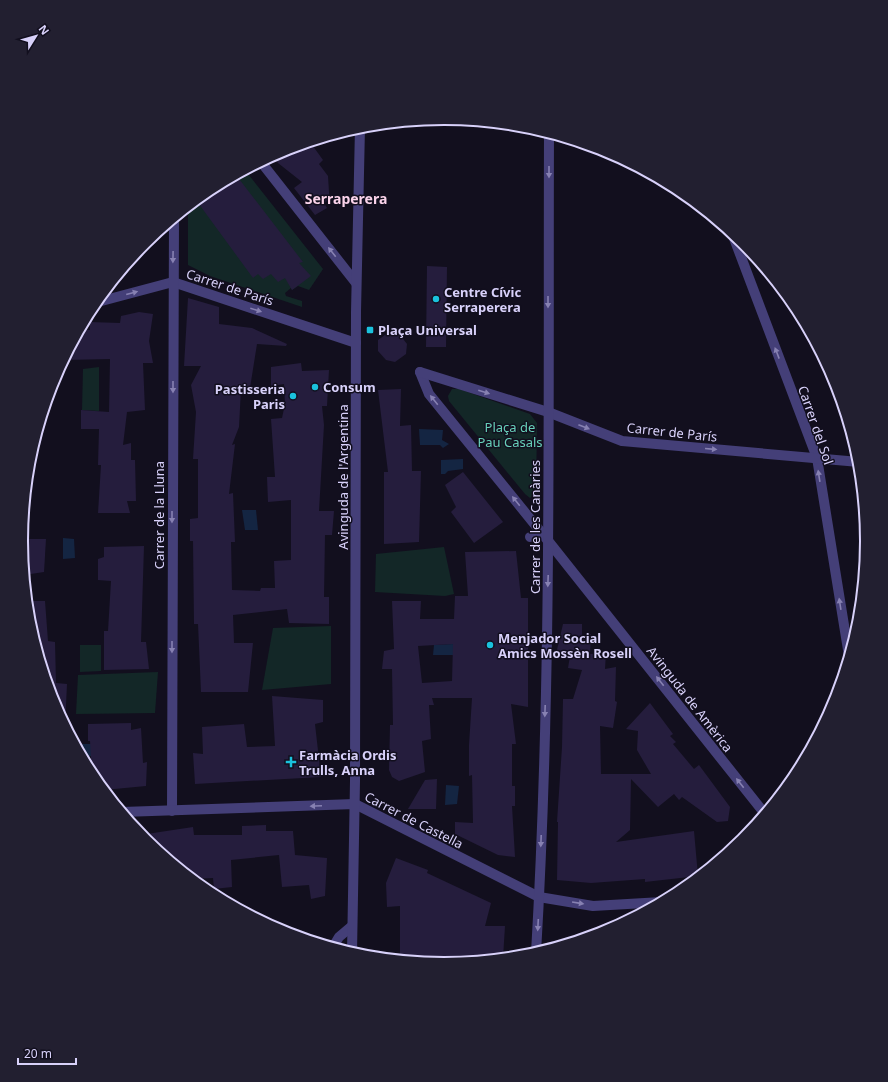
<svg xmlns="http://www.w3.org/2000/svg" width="888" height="1082" font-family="'Noto Sans',sans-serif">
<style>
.green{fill:#132727}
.water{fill:#142542}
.building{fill:#251d3d;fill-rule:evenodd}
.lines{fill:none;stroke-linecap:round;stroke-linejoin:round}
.street{stroke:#443f78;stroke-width:10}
.oneway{fill:#8781b2}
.poi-dot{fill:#1ac2dd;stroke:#120f1e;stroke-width:1.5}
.labels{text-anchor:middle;stroke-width:3;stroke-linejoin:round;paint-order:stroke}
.street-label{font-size:13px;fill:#d8d1fa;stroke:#120f1e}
.poi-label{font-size:13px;font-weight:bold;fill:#d8d1fa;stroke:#120f1e;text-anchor:start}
.park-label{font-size:13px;fill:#67d0ba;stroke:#120f1e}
.neighbourhood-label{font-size:14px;font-weight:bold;fill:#fad3ea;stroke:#120f1e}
.rim{fill:none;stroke:#d8d1fa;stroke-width:2}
</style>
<rect width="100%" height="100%" fill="#120f1e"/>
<g class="green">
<polygon points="245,170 323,269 309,290 298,286 292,290 291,288 285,293 286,296 302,301 302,307 210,276 188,265 188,207 209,189"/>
<polygon points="99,367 99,411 82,410 83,369"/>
<polygon points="452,389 459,389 530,414 537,423 536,493 530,498 525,494 449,401 448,396"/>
<polygon points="444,547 454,594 445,596 375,592 376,554"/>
<polygon points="331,626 331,684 262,690 273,628"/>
<polygon points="80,645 101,645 101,671 80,672"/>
<polygon points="158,672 155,713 76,714 78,675"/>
</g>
<g class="water">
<polygon points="419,429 443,430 442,440 449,444 443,448 440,445 420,445"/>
<polygon points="463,459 463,469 448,471 445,474 441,474 441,460"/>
<polygon points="242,510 256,510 258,530 245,530"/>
<polygon points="63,538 74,539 75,558 63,559"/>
<polygon points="453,644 453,655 433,655 434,645"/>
<polygon points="77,744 103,744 102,756 82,756"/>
<polygon points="446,785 459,786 457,804 445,805"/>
</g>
<g class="building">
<polygon points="310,142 323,160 319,164 328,176 329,192 329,200 324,203 327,208 315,215 294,188 302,182 278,163 272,155 282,150"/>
<polygon points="236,175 303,262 299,263 311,276 292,290 285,278 278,282 271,274 263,279 258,274 253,278 196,200 209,189"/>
<polygon points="427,266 447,267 446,347 426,347"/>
<polygon points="188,298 219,307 219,324 252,328 287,344 286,346 257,344 250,388 241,389 239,427 232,445 235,444 229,494 233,493 235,542 231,542 232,590 260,591 261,588 275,588 274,561 291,560 291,500 268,502 267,477 275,477 271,419 282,418 285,404 284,384 271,386 271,367 301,363 302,371 329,370 327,406 322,406 324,425 319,511 334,511 332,535 325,535 324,597 329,597 329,624 289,623 287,609 233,615 234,643 253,643 248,692 201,692 198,624 194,624 193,541 190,541 190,519 198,518 198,459 193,459 196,412 191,385 201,366 184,366"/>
<polygon points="139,312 153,314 149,341 153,363 143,363 145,410 127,412 123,445 131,443 131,460 135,460 136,501 127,501 130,513 98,513 101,465 98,465 99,429 81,429 81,410 109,412 110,359 63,360 80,329 90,330 90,322 120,323 121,316"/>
<polygon points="389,332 400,335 407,344 406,354 395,362 386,360 378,351 378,340"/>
<polygon points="401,389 400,426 411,425 412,471 421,471 419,542 384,544 384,472 388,472 378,390"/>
<polygon points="463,472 503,522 474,543 451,512 456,507 445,485"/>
<polygon points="21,539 46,539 44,572 24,575"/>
<polygon points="144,546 141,642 146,642 149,669 104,670 104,631 108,631 111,581 98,580 98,559 104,557 104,547"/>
<path d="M516,551L521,598H528V707L511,704L516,744H512V786H515V806H512L515,857L498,855L455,834V822L473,823L472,775L469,776V745L472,698H432L434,705H429L431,739L422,741L425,772L399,781L392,777L389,770L390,725H393L392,669H382L384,651L394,649L392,601H421L420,619H454L455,596H468L465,552ZM453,644L452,681L422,683L418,646Z"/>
<polygon points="27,601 45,601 48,641 55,642 56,683 67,684 65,726 53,703 29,623"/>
<polygon points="563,624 582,624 582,637 591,634 590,654 606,653 605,669 616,667 615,701 617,702 613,728 600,726 601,774 651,774 637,750 638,731 626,729 650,703 673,734 670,736 676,742 673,744 694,769 699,765 730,807 728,821 717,822 682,797 679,800 674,794 658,807 631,779 630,830 616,842 694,831 698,876 645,882 645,879 591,883 557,880 558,822 557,822 562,747 563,699 573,699 582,670 568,668 570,656 556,654"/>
<polygon points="272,696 323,700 323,722 315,724 321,777 195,784 193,753 203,754 202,727 244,724 247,747 275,746"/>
<polygon points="131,723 131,730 141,728 143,763 147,762 146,786 104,790 92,775 90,741 88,741 88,724"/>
<polygon points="437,779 436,809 408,809 425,780"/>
<polygon points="266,825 266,831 293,831 295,855 327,858 325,896 311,899 309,885 282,887 279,855 231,860 232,887 214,889 213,878 192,879 140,835 193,827 194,835 242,835 242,826"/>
<polygon points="396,858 428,870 427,873 491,903 485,926 505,926 503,958 444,964 400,960 400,906 387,907 386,883"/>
</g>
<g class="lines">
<g class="street">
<polyline points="261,162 356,283"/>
<polyline points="732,233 817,458 849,656"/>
<polyline points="94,303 173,282 356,343"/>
<polyline points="420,372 429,394 549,542 765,814"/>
<polyline points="420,372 548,412 622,441 859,462"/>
<polyline points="530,537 543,534"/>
<polyline points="172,811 174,218"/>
<polyline points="122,812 355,804 539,897 593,906 662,902"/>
<polyline points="333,947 339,937 352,926"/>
<polyline points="352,953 355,781 356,312 360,127"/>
<path d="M536,953C552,680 548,406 549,133"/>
</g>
</g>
<defs><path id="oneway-solid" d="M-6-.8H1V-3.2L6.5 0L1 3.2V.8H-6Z"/></defs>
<g class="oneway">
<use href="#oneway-solid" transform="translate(549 172) rotate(90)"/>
<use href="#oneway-solid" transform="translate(332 252) rotate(-128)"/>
<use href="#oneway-solid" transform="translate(173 257) rotate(91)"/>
<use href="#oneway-solid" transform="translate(132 293) rotate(-15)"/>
<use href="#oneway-solid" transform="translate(548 302) rotate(90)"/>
<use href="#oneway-solid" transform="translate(256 310) rotate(18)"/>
<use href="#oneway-solid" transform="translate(777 353) rotate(-111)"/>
<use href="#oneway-solid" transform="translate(173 387) rotate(90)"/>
<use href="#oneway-solid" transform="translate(484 392) rotate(17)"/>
<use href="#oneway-solid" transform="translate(434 400) rotate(-129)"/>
<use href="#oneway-solid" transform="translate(584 427) rotate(21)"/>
<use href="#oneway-solid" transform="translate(711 449) rotate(5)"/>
<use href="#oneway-solid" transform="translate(819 476) rotate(-99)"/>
<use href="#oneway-solid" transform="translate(516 501) rotate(-129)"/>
<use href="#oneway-solid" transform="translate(172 517) rotate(90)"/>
<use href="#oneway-solid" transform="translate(548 581) rotate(92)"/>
<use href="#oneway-solid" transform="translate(840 604) rotate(-99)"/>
<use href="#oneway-solid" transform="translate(172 647) rotate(90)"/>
<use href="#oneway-solid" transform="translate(660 681) rotate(-128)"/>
<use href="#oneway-solid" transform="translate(545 711) rotate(92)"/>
<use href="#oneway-solid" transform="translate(740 783) rotate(-128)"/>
<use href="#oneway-solid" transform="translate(316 806) rotate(178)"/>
<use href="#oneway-solid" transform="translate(541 841) rotate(92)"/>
<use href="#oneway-solid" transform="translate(578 903) rotate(9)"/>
<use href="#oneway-solid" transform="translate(538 925) rotate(93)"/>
</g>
<g class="poi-dot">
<circle cx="436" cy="299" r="4"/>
<rect x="366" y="326" width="8" height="8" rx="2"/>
<circle cx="315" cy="387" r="4"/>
<circle cx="293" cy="396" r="4"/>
<circle cx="490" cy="645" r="4"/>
<path d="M289 756h4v4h4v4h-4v4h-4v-4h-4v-4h4z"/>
</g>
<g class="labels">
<g class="street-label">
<text transform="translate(230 287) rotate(18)" y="5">Carrer de París</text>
<text transform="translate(816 425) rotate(71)" y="5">Carrer del Sol</text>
<text transform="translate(672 432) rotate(6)" y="5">Carrer de París</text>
<text transform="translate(343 477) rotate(-90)" y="5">Avinguda de l'Argentina</text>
<text transform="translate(159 515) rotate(-90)" y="5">Carrer de la Lluna</text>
<text transform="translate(535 527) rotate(-90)" y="5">Carrer de les Canàries</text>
<text transform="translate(690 699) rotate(52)" y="5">Avinguda de Amèrica</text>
<text transform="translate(414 820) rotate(27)" y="5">Carrer de Castella</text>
</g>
<g class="poi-label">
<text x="444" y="297">Centre Cívic<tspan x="444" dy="15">Serraperera</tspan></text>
<text x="378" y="335">Plaça Universal</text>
<text x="323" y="392">Consum</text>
<text x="285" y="394" text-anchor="end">Pastisseria<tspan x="285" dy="15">Paris</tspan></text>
<text x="498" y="643">Menjador Social<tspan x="498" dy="15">Amics Mossèn Rosell</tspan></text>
<text x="299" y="760">Farmàcia Ordis<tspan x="299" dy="15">Trulls, Anna</tspan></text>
</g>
<g class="park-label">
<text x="510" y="432">Plaça de<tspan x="510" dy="15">Pau Casals</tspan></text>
</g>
<g class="neighbourhood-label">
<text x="346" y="204">Serraperera</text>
</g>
</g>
<path d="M0 0H888V1082H0ZM28 541a416 416 0 1 1 832 0a416 416 0 1 1-832 0Z" fill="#221f30" fill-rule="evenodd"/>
<path class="rim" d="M28 541a416 416 0 1 1 832 0a416 416 0 1 1-832 0Z"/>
<g transform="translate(36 36) rotate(53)" stroke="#120f1e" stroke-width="3" paint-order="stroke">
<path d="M0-3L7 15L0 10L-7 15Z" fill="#d8d1fa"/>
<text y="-6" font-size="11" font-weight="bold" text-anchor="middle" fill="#d8d1fa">N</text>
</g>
<path d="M18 1058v6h58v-6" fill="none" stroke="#d8d1fa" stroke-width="2"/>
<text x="24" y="1058" font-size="12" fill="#d8d1fa" stroke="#120f1e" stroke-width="3" paint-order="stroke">20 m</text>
</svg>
